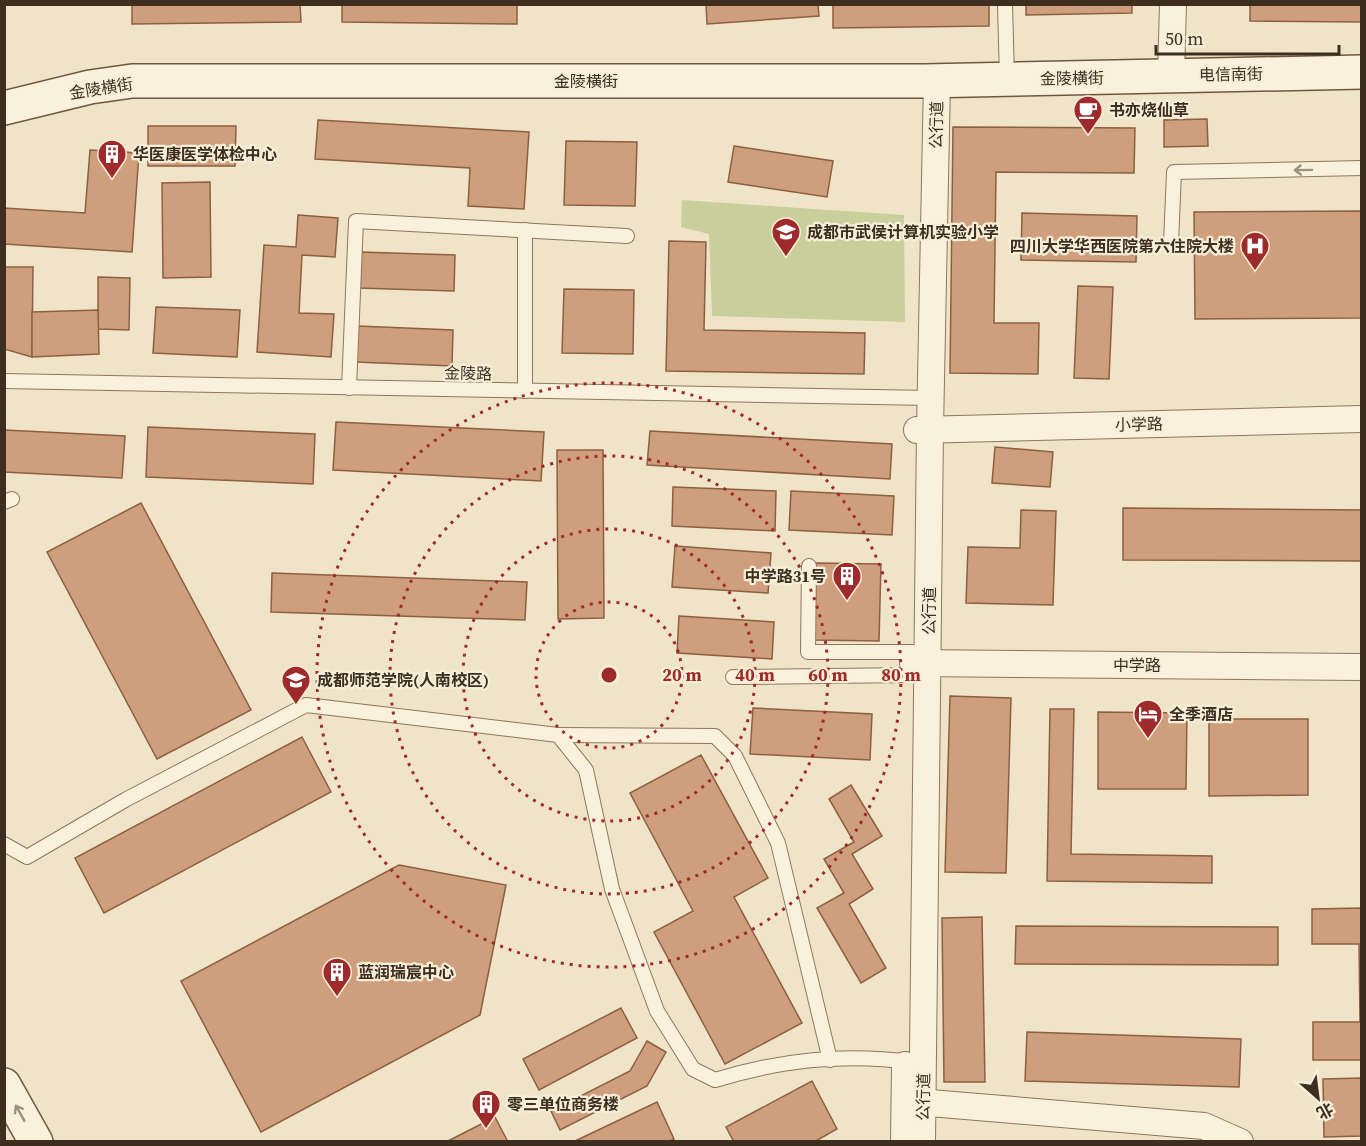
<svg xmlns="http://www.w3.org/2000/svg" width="1366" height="1146" font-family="'Source Serif 4','Noto Sans SC',serif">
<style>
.green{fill:#c9cf9b}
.building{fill:#cf9f7d;stroke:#8d5f41;stroke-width:1.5}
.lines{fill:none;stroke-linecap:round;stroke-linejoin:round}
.lane-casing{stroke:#8d765c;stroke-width:16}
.street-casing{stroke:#8d765c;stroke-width:28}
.secondary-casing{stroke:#6f573f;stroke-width:36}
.lane{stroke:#faf1dc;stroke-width:14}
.street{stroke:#faf1dc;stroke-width:26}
.secondary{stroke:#faf1dc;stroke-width:33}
.oneway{stroke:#9c907e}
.ring{fill:none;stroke:#9e2a2b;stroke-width:3;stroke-dasharray:3 6}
.labels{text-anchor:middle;stroke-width:4.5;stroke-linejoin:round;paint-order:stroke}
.street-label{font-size:16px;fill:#3d2e20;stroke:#f7eed8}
.poi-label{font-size:16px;font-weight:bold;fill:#3d2e20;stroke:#f7eed8;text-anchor:start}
.centre{fill:#9e2a2b;stroke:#f7eed8;stroke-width:3}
.ring-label{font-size:18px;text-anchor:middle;font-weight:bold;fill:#9e2a2b;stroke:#f7eed8;stroke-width:4.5;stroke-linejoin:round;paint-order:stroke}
</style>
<rect width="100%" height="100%" fill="#f0e4c8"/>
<polygon class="green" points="682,200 904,215 905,322 712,316 709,234 681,227"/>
<g class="building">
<polygon points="132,4 300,4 301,22 132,24"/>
<polygon points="342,4 517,4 517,24 342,22"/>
<polygon points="706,4 818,4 819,16 707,24"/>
<polygon points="833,4 989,4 989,26 833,28"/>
<polygon points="1026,4 1132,4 1132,13 1026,15"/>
<polygon points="1250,4 1362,4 1362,22 1250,21"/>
<polygon points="1207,119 1208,146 1164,147 1164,120"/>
<polygon points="318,120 529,132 524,209 468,206 470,168 315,159"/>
<polygon points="148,126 236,126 235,166 148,166"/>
<polygon points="953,127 1135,128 1134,173 996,172 994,323 1039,323 1038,374 950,373"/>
<polygon points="566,141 637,142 635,206 564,205"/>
<polygon points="734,146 833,161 827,197 728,182"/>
<polygon points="90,150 139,153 132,252 4,244 4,208 85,213"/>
<polygon points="210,182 211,277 163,278 162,183"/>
<polygon points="1362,211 1362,318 1195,319 1194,212"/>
<polygon points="1022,213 1137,216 1136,262 1021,260"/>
<polygon points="298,215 338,218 335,257 302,255 299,313 334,314 331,357 257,352 264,245 296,247"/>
<polygon points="669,241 706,242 704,330 865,333 864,374 666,371"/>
<polygon points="360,252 455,255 454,291 358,288"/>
<polygon points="4,267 33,267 32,357 4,349"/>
<polygon points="98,277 130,278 129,330 98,329"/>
<polygon points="1078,286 1113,287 1109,379 1074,378"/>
<polygon points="564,289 634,290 633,354 562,353"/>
<polygon points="156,307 240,310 237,357 153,353"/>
<polygon points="98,310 99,354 32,357 32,312"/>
<polygon points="358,326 453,330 452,366 356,362"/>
<polygon points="336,422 544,432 541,481 333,470"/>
<polygon points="148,427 315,434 313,484 146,477"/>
<polygon points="4,430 125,436 122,478 4,472"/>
<polygon points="650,431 892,444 890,479 647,465"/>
<polygon points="995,447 1053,452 1050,487 992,483"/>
<polygon points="557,450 603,450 604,618 558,619"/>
<polygon points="673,487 776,491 775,531 672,526"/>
<polygon points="791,491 894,496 892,535 789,530"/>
<polygon points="141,503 251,710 157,759 47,552"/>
<polygon points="1123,508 1362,510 1362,561 1123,560"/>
<polygon points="1021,510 1056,511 1053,605 966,603 968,547 1020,548"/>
<polygon points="675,546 771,553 768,593 672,587"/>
<polygon points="815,563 881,564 879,641 814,640"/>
<polygon points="272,573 527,582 525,620 271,612"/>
<polygon points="679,616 774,622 772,659 677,653"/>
<polygon points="950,696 1011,698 1006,873 945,872"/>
<polygon points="753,708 872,714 870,760 750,754"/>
<polygon points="1050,709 1074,709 1071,854 1212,856 1212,883 1047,881"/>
<polygon points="1098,712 1187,713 1186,789 1098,789"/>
<polygon points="1209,719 1308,719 1308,795 1209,796"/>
<polygon points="302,737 331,792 104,913 75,858"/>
<polygon points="701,755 768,878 734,897 802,1023 725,1064 654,932 693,911 630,793"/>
<polygon points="851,785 882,836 852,854 873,889 849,904 886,968 861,983 817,908 844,893 824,859 854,842 829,799"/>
<polygon points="399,865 506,885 480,1015 261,1132 181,981"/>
<polygon points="1362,908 1362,1060 1313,1060 1313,1022 1360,1022 1359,944 1312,944 1312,909"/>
<polygon points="982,917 985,1082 944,1082 942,918"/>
<polygon points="1016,926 1278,927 1278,965 1015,964"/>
<polygon points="621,1008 637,1038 539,1090 523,1059"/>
<polygon points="1027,1032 1241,1039 1239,1087 1025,1081"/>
<polygon points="647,1041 666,1052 647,1086 560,1130 551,1111 630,1071"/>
<polygon points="1362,1078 1362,1136 1324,1137 1323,1079"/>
<polygon points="812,1081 837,1129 814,1142 734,1142 726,1127"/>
<polygon points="657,1102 674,1139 668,1142 573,1142"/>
<polygon points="495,1117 508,1142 446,1142"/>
</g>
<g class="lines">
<g class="lane-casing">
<g id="lane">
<polyline points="1005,4 1007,79"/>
<polyline points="1171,243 1174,172 1362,168"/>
<polyline points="4,381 930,398"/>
<polyline points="349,388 356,221 627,236"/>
<polyline points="525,391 525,230"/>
<polyline points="4,502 12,499"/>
<polyline points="809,566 808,652 913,652"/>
<polyline points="733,677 913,675"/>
<polyline points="558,735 715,736 735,756 778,843 830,1060"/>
<path d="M4,844L27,857L125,800L306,705L558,735L586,770L612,889L657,1011L693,1069L715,1080C781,1060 843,1053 912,1062"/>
</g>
</g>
<g class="street-casing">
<g id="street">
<polyline points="1171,76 1173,4"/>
<polyline points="917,430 1362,419"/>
<polyline points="913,663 1362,667"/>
<polyline points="906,1101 1204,1126 1240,1142"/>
<polyline points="904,1142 905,1065"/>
<polyline points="922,1142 930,429 937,80"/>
</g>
</g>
<g class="secondary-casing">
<g id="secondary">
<polyline points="4,108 90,87 132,81 924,81 1362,72"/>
<polyline points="4,1085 36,1142"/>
</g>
</g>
<use href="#lane" class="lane"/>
<use href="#street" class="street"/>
<use href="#secondary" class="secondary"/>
</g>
<defs><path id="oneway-shaft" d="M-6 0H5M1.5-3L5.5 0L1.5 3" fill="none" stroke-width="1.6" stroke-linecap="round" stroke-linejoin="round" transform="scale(1.5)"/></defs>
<g class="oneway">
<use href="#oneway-shaft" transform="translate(1303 170) rotate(179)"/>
<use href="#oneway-shaft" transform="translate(20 1113) rotate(-119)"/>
</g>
<g class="ring">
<circle cx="609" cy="675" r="73"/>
<circle cx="609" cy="675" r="146"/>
<circle cx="609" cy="675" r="219"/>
<circle cx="609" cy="675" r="292"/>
</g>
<defs>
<g id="cafe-pin" transform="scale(1.5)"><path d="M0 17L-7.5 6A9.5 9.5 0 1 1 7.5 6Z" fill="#9e2a2b" stroke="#f7eed8"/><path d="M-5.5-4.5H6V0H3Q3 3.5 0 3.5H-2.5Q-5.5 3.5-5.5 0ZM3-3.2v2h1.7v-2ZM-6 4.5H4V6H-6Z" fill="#fff"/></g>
<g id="building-pin" transform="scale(1.5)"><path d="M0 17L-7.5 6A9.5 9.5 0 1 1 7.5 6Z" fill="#9e2a2b" stroke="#f7eed8"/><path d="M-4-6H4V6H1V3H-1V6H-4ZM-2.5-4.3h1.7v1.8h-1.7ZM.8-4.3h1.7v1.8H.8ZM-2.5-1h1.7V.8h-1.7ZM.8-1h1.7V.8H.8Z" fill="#fff"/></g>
<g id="school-pin" transform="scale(1.5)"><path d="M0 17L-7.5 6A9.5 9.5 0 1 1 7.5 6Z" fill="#9e2a2b" stroke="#f7eed8"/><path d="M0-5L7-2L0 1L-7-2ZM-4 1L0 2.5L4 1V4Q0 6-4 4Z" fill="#fff"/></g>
<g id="hospital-pin" transform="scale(1.5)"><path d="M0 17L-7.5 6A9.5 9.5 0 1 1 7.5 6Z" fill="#9e2a2b" stroke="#f7eed8"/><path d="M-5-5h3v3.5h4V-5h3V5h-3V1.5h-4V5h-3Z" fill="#fff"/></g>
<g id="hotel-pin" transform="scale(1.5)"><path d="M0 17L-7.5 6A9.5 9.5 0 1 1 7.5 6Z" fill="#9e2a2b" stroke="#f7eed8"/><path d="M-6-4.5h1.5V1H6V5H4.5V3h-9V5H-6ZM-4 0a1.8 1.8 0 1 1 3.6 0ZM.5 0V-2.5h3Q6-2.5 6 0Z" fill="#fff"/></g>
</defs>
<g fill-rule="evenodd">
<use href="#cafe-pin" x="1088" y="110"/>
<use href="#building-pin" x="112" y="154"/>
<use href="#school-pin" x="786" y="232"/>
<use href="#hospital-pin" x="1255" y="246"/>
<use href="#building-pin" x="847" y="576"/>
<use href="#school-pin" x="296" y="680"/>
<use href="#hotel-pin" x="1148" y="714"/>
<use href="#building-pin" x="337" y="972"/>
<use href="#building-pin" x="486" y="1104"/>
</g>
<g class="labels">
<g class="street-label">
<text transform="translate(1231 74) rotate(-1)" y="6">电信南街</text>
<text transform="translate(1072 78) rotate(-1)" y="6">金陵横街</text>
<text x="586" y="87">金陵横街</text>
<text transform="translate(101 88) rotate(-9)" y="6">金陵横街</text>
<text transform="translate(936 125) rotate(-89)" y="6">公行道</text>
<text transform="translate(468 373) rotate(1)" y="6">金陵路</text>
<text transform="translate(1139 424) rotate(-1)" y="6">小学路</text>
<text transform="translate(929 611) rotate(-90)" y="6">公行道</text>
<text x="1137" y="671">中学路</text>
<text transform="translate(923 1097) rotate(-89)" y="6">公行道</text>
</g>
<g class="poi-label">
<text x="1109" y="116">书亦烧仙草</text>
<text x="133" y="160">华医康医学体检中心</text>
<text x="807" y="238">成都市武侯计算机实验小学</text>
<text x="1234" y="252" text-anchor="end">四川大学华西医院第六住院大楼</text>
<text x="826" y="582" text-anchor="end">中学路31号</text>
<text x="317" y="686">成都师范学院(人南校区)</text>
<text x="1169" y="720">全季酒店</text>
<text x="358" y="978">蓝润瑞宸中心</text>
<text x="507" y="1110">零三单位商务楼</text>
</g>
</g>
<circle cx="609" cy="675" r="9" class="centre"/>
<g class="ring-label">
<text x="682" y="681">20 m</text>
<text x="755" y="681">40 m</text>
<text x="828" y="681">60 m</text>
<text x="901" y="681">80 m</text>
</g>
<rect width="1366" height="1146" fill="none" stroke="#3d2e20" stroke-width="12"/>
<g transform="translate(1318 1098) rotate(152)" stroke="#f7eed8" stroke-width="4.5" paint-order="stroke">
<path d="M0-4.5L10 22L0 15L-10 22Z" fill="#3d2e20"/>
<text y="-9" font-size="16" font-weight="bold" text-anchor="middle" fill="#3d2e20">北</text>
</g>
<path d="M1156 45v9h183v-9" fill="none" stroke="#3d2e20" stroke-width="3"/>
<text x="1165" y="45" font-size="18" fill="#3d2e20" stroke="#f7eed8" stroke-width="4.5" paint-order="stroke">50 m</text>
</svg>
